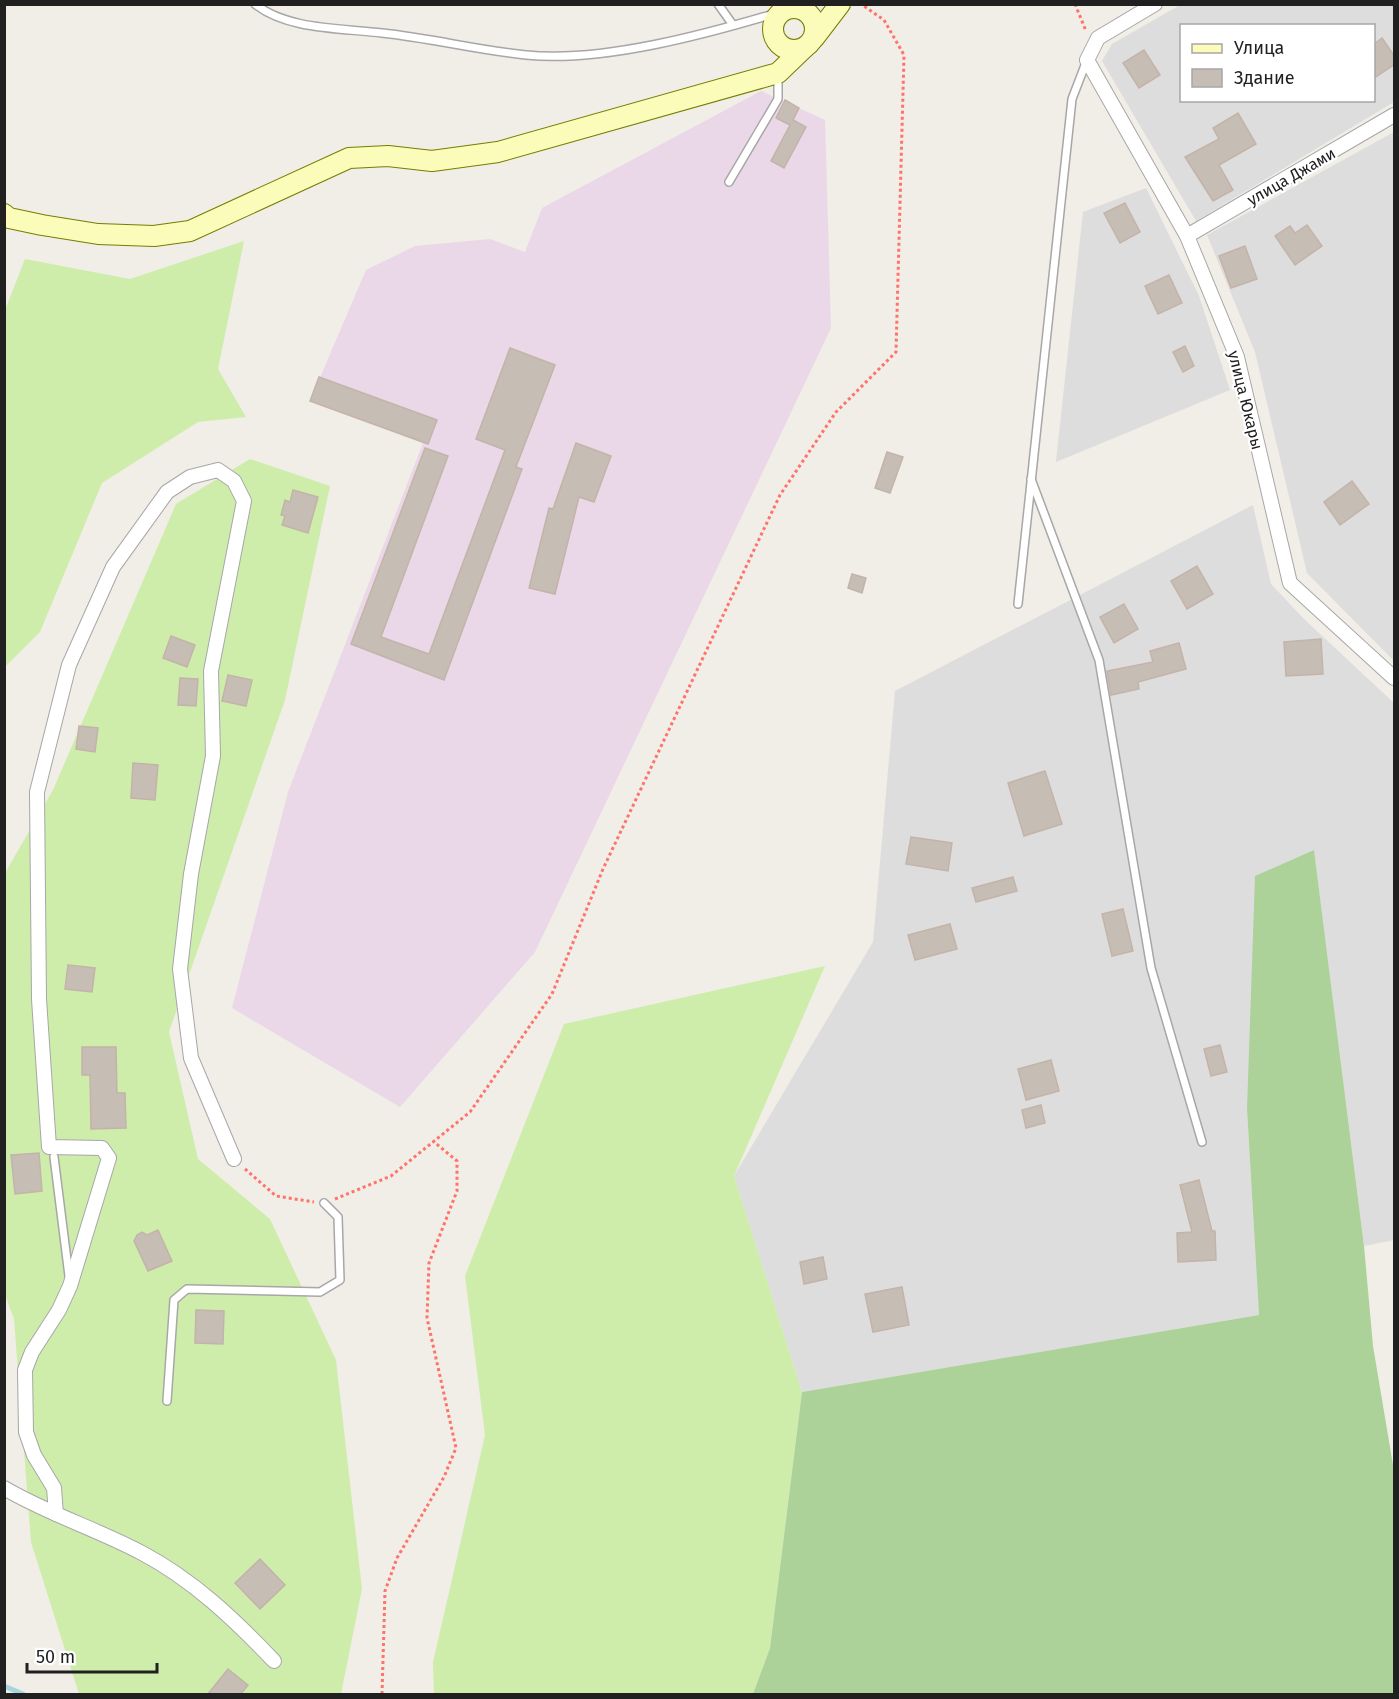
<svg xmlns="http://www.w3.org/2000/svg" width="1399" height="1699" font-family="'Fira Sans',sans-serif">
<style>
.residential{fill:#dedddd;fill-rule:evenodd}
.industrial{fill:#ead8e8}
.grass{fill:#ceedab}
.forest{fill:#acd29a}
.lines{fill:none;stroke-linecap:round;stroke-linejoin:round}
.stream{stroke:#a6d5e0;stroke-width:5}
.building{fill:#c6bdb5;stroke:#c4b3a8;stroke-width:1.5}
.lane-casing{stroke:#a7a7a7;stroke-width:10}
.street-casing{stroke:#a7a7a7;stroke-width:16}
.secondary-casing{stroke:#757e01;stroke-width:22}
.path{stroke:#ff736a;stroke-width:3;stroke-dasharray:3 3;stroke-linecap:butt}
.lane{stroke:#fff;stroke-width:7}
.street{stroke:#fff;stroke-width:14}
.secondary{stroke:#fbfcba;stroke-width:20}
.labels{text-anchor:middle;stroke-width:4.5;stroke-linejoin:round;paint-order:stroke}
.street-label{font-size:16px;fill:#202020;stroke:#fff}
</style>
<rect width="100%" height="100%" fill="#f1ede7"/>
<g class="residential">
<path d="M1180,5H1394V102L1196,221L1102,61L1112,44ZM1182,26H1374V100H1182Z"/>
<polygon points="1394,132 1394,661 1307,573 1255,352 1207,235"/>
<polygon points="1146,188 1199,296 1230,390 1056,462 1083,212"/>
<polygon points="1253,505 1271,584 1305,620 1394,703 1394,1240 1364,1246 1314,851 1247,1108 1259,1315 802,1392 734,1176 873,942 895,691"/>
</g>
<polygon class="industrial" points="761,91 825,120 831,328 535,952 400,1107 232,1008 288,792 423,443 310,401 366,270 415,246 490,239 525,252 542,208"/>
<g class="grass">
<polygon points="244,241 218,369 246,417 198,422 102,483 40,632 5,667 5,310 25,259 130,279"/>
<polygon points="250,459 330,486 285,700 169,1032 198,1159 270,1219 336,1360 362,1589 341,1694 79,1694 31,1542 14,1319 5,1295 5,873 53,790 176,504"/>
<polygon points="825,966 734,1176 802,1392 770,1648 753,1694 434,1694 433,1662 485,1435 465,1276 564,1024"/>
</g>
<polygon class="forest" points="1314,850 1364,1246 1373,1346 1394,1471 1394,1694 753,1694 770,1648 802,1392 1259,1315 1247,1109 1255,876"/>
<g class="lines">
<polyline class="stream" points="4,1686 23,1694"/>
</g>
<g class="building">
<polygon points="1382,38 1395,57 1395,64 1374,78 1374,44"/>
<polygon points="1144,50 1160,75 1139,88 1123,63"/>
<polygon points="785,100 799,108 793,120 806,127 784,168 771,161 790,125 776,118"/>
<polygon points="1238,113 1256,144 1219,165 1233,190 1213,201 1185,157 1219,139 1213,128"/>
<polygon points="1125,203 1140,232 1120,243 1104,213"/>
<polygon points="1307,225 1322,246 1295,265 1275,236 1290,226 1295,233"/>
<polygon points="1245,246 1257,279 1231,288 1219,256"/>
<polygon points="1169,275 1182,303 1158,314 1145,286"/>
<polygon points="1185,346 1194,366 1183,372 1173,352"/>
<polygon points="510,348 555,365 516,467 522,469 444,680 351,644 425,448 448,456 381,637 429,654 505,450 476,439"/>
<polygon points="319,377 437,420 428,444 310,401"/>
<polygon points="576,443 611,456 594,502 579,497 555,594 529,588 549,508 553,509"/>
<polygon points="887,452 903,457 890,493 875,488"/>
<polygon points="1352,481 1369,504 1340,525 1324,502"/>
<polygon points="293,490 318,497 308,533 282,525 285,516 281,515 285,500 290,502"/>
<polygon points="1197,566 1213,594 1187,609 1171,581"/>
<polygon points="852,574 866,578 862,593 848,588"/>
<polygon points="1124,604 1138,629 1114,643 1100,617"/>
<polygon points="171,636 195,645 187,667 163,658"/>
<polygon points="1321,639 1323,674 1286,676 1284,642"/>
<polygon points="1179,643 1186,669 1138,682 1139,689 1111,695 1107,671 1153,662 1150,651"/>
<polygon points="228,675 252,680 246,706 222,701"/>
<polygon points="180,678 198,679 196,706 178,705"/>
<polygon points="79,726 98,728 95,752 76,749"/>
<polygon points="133,763 158,765 155,800 131,798"/>
<polygon points="1045,771 1062,824 1024,836 1008,783"/>
<polygon points="911,837 952,843 948,871 906,864"/>
<polygon points="1013,877 1017,891 976,902 972,888"/>
<polygon points="1123,909 1133,951 1112,956 1102,914"/>
<polygon points="950,924 957,949 915,960 908,935"/>
<polygon points="68,965 95,968 92,992 65,989"/>
<polygon points="1220,1045 1227,1072 1211,1076 1204,1049"/>
<polygon points="82,1047 116,1047 117,1093 125,1093 126,1128 91,1129 90,1075 82,1075"/>
<polygon points="1051,1060 1059,1091 1026,1100 1018,1069"/>
<polygon points="1041,1105 1045,1123 1026,1128 1022,1110"/>
<polygon points="39,1153 42,1191 15,1194 11,1155"/>
<polygon points="1199,1180 1212,1231 1215,1231 1216,1260 1178,1262 1177,1233 1192,1232 1180,1185"/>
<polygon points="158,1230 172,1261 148,1271 134,1241 137,1235 142,1232 147,1235"/>
<polygon points="823,1257 827,1279 804,1284 800,1262"/>
<polygon points="902,1287 909,1325 873,1332 865,1294"/>
<polygon points="196,1310 224,1311 223,1344 195,1343"/>
<polygon points="260,1559 285,1585 260,1609 235,1583"/>
<polygon points="228,1669 248,1685 240,1695 207,1695"/>
</g>
<g class="lines">
<g class="lane-casing">
<g id="lane">
<path d="M255,4C287,30 342,28 382,33C430,38 477,50 526,55C601,63 707,34 780,12"/>
<polyline points="718,4 733,25"/>
<polyline points="729,182 778,99 778,76"/>
<polyline points="1031,479 1099,660 1151,968 1202,1142"/>
<polyline points="1018,604 1072,99 1087,60"/>
<polyline points="54,1157 69,1276"/>
<polyline points="167,1401 174,1300 187,1289 320,1292 340,1280 338,1217 324,1203"/>
</g>
</g>
<g class="street-casing">
<g id="street">
<polyline points="1155,4 1098,38 1087,60 1187,236 1237,357 1290,583 1394,678"/>
<polyline points="1187,236 1394,115"/>
<path d="M4,1488C48,1514 97,1529 142,1553C193,1580 234,1619 274,1661"/>
<polyline points="56,1514 54,1488 34,1455 26,1432 25,1370 32,1352 59,1310 70,1286 109,1158 102,1148 49,1147 39,999 37,792 69,665 113,567 167,492 190,477 218,470 234,481 244,501 211,671 213,756 191,874 180,969 191,1058 234,1159"/>
</g>
</g>
<g class="secondary-casing">
<g id="secondary">
<circle cx="794" cy="29" r="21"/>
<polyline points="814,38 840,4"/>
<polyline points="4,214 9,218 42,225 98,234 154,236 190,231 349,158 388,156 432,161 498,152 778,73 804,48"/>
</g>
</g>
<g class="path">
<polyline points="1075,4 1086,31"/>
<polyline points="245,1169 276,1196 314,1202"/>
<polyline points="335,1199 391,1176 470,1112 552,994 603,869 780,495 836,412 896,352 904,55 884,20 861,4"/>
<polyline points="382,1694 385,1591 397,1558 444,1477 456,1448 427,1318 429,1263 457,1191 457,1161 433,1141"/>
</g>
<use href="#lane" class="lane"/>
<use href="#street" class="street"/>
<use href="#secondary" class="secondary"/>
</g>
<g class="labels">
<g class="street-label">
<text transform="translate(1291 176) rotate(-30)" y="6">улица Джами</text>
<text transform="translate(1246 400) rotate(76)" y="6">улица Юкары</text>
</g>
</g>
<rect width="1399" height="1699" fill="none" stroke="#202020" stroke-width="12"/>
<rect x="1180" y="24" width="195" height="78" fill="#ffffff" stroke="#a6a6a6" stroke-width="1.5"/>
<rect x="1192" y="44" width="30" height="9" fill="#fbfcba" stroke="#a6a6a6" stroke-width="1.5"/>
<text x="1234" y="54" font-size="18" fill="#202020">Улица</text>
<rect x="1192" y="69" width="30" height="18" fill="#c6bdb5" stroke="#a6a6a6" stroke-width="1.5"/>
<text x="1234" y="84" font-size="18" fill="#202020">Здание</text>
<path d="M27 1663v9h130v-9" fill="none" stroke="#202020" stroke-width="3"/>
<text x="36" y="1663" font-size="18" fill="#202020" stroke="#ffffff" stroke-width="4.5" paint-order="stroke">50 m</text>
</svg>
